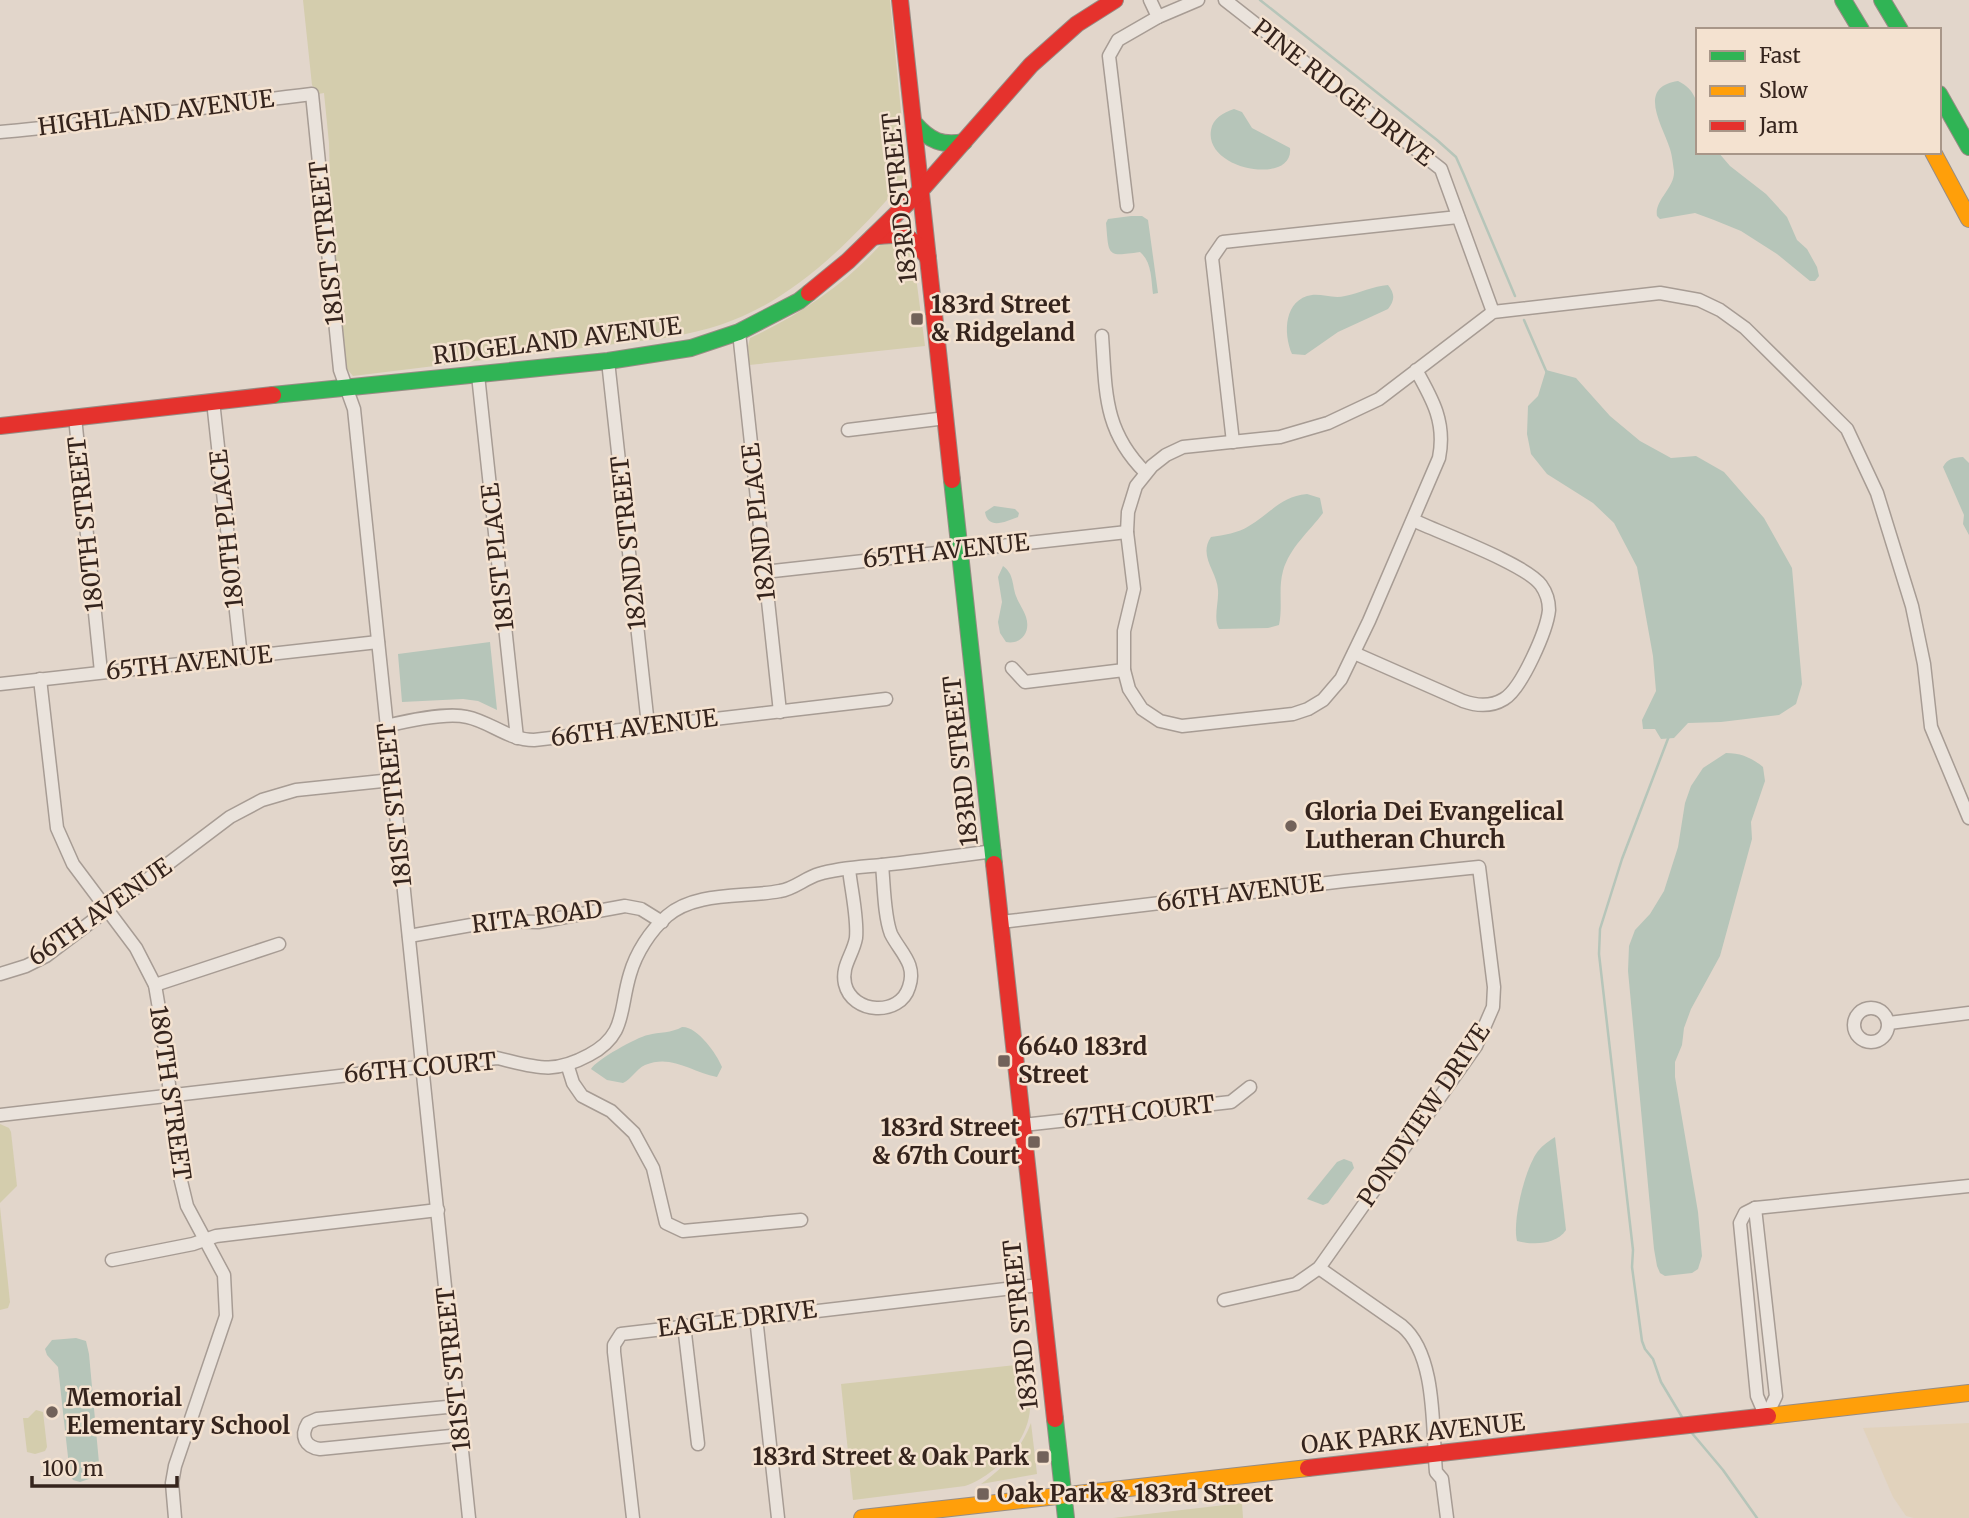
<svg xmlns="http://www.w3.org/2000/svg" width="1969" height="1518" font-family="Merriweather,serif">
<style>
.farmland{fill:#e1d2bc}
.green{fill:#d4cdad}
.water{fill:#b6c5b9}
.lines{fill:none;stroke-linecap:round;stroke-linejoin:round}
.stream{stroke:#b6c5b9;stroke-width:2.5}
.street-casing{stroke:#a79c94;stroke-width:15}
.fast-casing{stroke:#978c84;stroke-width:18}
.slow-casing{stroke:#978c84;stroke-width:18}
.jam-casing{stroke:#978c84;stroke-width:18}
.street{stroke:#eae3dc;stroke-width:12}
.fast{stroke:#30b455;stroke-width:16}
.slow{stroke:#ff9f0a;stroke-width:16}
.jam{stroke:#e5322d;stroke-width:16}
.poi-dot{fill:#72625a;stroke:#f4e2d0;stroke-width:2.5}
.labels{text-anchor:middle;stroke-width:5;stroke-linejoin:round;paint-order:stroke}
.street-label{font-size:24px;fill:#35241d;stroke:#f4e2d0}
.poi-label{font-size:24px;font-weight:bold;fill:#35241d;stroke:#f4e2d0;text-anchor:start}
</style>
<rect width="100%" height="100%" fill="#e2d6cb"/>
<polygon class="farmland" points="1969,1423 1969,1518 1914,1518 1906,1516 1893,1497 1863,1428"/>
<g class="green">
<path d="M303,0H890L906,162L902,183C851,241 795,300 720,325C705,330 688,333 673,337L353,376L347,369L345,358L331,217L329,143L324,93L318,94L312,85Z"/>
<path d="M884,241H907L913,254L925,346L749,365L748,346L750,338C800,315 847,283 884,241Z"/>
<polygon points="0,1124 9,1128 11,1132 17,1186 0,1203"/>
<polygon points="0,1207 10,1302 8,1308 0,1310"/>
<path d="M1024,1364C1026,1378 1030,1394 1030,1408C1029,1442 994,1476 965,1486L853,1500L841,1384Z"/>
<polygon points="36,1410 43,1412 47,1447 45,1451 35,1454 27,1452 23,1418 28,1418"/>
<path d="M1031,1423L1037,1474L981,1484C1004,1468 1021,1449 1031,1423Z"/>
<polygon points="1242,1503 1243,1518 1113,1518"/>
</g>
<g class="water">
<path d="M1678,81C1706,94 1698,126 1698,152H1718L1730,166L1766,194L1787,217L1797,240L1807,249L1817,267L1819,276L1815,281H1810L1777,254L1741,231L1714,220L1695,213L1660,219L1657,216C1654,200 1675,188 1674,171C1673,164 1672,155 1670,149C1663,126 1636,87 1678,81Z"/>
<path d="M1234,109L1242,112L1252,128L1290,148C1294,186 1204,170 1211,130C1213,118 1223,113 1234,109Z"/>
<path d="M1131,216H1142L1148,220L1158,293L1153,294C1151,279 1152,262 1140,252C1106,257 1109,256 1106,223L1108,219Z"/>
<path d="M1388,285C1395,294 1395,300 1388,309L1338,332L1305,355L1292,354C1283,333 1284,299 1312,295C1323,294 1334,299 1345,296C1360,293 1373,286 1388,285Z"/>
<polygon points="1546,370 1576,378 1610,416 1640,441 1671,458 1696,456 1724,472 1764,518 1792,568 1802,684 1796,704 1779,715 1721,722 1688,723 1674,738 1661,739 1655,729 1643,729 1642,720 1656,691 1653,656 1637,567 1614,523 1593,503 1547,474 1531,454 1527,434 1528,406 1538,396"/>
<path d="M1963,457L1969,463V535L1963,524L1964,515L1943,467C1948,458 1953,458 1963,457Z"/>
<path d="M1307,494L1320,498L1323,513C1309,532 1290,547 1283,571C1278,589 1283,607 1279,625L1268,628L1219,629C1213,619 1219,602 1218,590C1217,571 1198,556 1211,537C1224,535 1238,533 1249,526C1270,514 1281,496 1307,494Z"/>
<path d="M994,506L1015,509L1019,513L1018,517C1005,522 988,530 985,512Z"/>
<path d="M1003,566C1014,574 1012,584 1016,596C1019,604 1024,610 1026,617C1031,632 1021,645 1006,642L1000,633L998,622L1002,602L998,577Z"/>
<polygon points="490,642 497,710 478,701 463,699 402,702 398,654"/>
<path d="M1726,753C1741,753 1752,758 1763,767L1765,781L1751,822L1752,839L1720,956L1691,1009L1684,1028L1682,1045L1675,1062V1077L1698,1212L1702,1256L1698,1269L1692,1273L1665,1276L1660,1273L1657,1266L1654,1249L1628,971L1629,946L1635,930L1650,914L1664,891L1678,847L1685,803L1691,786L1703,768Z"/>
<path d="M682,1027C697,1026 717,1054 722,1067L717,1077C691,1072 672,1054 645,1065C636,1069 632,1079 623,1083L607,1080L591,1069C596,1060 637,1037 648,1035C659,1032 672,1033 682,1027Z"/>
<path d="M1555,1137L1566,1230C1556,1245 1533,1245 1517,1241C1512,1221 1525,1168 1538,1151C1543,1145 1549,1141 1555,1137Z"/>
<polygon points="1344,1159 1352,1162 1354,1168 1328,1203 1323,1205 1307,1199 1337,1162"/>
<polygon points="76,1338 86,1341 89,1354 99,1463 95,1477 80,1482 73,1480 70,1475 58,1367 47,1355 45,1349 52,1340"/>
</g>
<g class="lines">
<g class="stream">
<polyline points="1260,0 1437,140 1456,157 1464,175 1515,296"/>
<polyline points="1524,320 1547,373"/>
<polyline points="1669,736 1622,859 1600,929 1599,954 1633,1250 1632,1267 1642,1341 1645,1349 1653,1359 1661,1382 1682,1417"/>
<polyline points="1691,1432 1723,1470 1757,1518"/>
</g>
<g class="street-casing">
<g id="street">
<polyline points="1150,0 1158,17"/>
<polyline points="1225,0 1441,169 1493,312"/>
<path d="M0,132C104,123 208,106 312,94L340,370L354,409L469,1518"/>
<polyline points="1127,206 1109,56 1118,40 1158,17 1198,0"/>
<polyline points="739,332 780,712"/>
<path d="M1102,336C1106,391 1103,430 1145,472"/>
<polyline points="608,361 648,725"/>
<path d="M1416,370C1433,400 1446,423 1439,458L1369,621L1341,679L1323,700L1308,709L1293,714L1182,726L1160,721L1142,709L1129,689L1124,670V631L1134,589L1127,532L1128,512L1136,486L1152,466L1166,455L1183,447L1280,437L1328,423L1379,399L1493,312L1660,293L1699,300L1720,310L1745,328L1847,429L1877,493L1912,606L1924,664L1931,727L1969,818"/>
<polyline points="478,375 517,738"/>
<polyline points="213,401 241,657"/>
<polyline points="75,417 101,672"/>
<polyline points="848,430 946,418"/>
<polyline points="1233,442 1212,258 1223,242 1458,217"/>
<polyline points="764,572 1127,532"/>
<path d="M1354,653L1463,701C1477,706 1491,707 1504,699C1522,688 1547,630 1549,610C1549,601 1546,592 1541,585C1526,564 1440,533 1413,520"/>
<polyline points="1012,668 1025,682 1124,670"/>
<polyline points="40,679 57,828 73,864 136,948 155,985 162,1026 180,1177 187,1206 224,1275 226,1316 175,1466 172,1483 175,1518"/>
<polyline points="0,684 378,642"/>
<path d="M386,726C407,721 446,712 467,717C491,722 508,740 534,740L886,699"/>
<path d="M849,869C851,889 858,918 856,938C853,955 841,966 845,984C852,1014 900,1017 909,987C917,964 900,952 891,934C884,916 884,885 882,865"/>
<polyline points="1001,922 1344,881 1479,867 1494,987 1493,1007 1476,1046 1319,1268 1296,1284 1224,1300"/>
<polyline points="409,936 494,921 538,922 625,906 641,909 662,922"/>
<polyline points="0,974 26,966 46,956 230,817 262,800 296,790 392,780"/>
<polyline points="155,985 279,944"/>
<circle cx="1871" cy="1025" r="17"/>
<polyline points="1889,1023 1969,1013"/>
<polyline points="568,1067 573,1083 582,1096 611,1111 634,1133 653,1168 666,1223 683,1231 801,1220"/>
<path d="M0,1115L497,1058C536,1067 552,1075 589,1055C627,1035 619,1010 630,974C636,953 650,931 667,916C696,891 744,898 780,891C794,889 805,878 819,874C839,868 862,867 882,865C919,861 956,856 994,851"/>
<polyline points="1023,1125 1231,1102 1250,1087"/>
<polyline points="1755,1208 1776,1396 1766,1417"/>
<polyline points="112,1260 193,1244 216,1236 438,1210"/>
<path d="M1319,1268L1402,1326C1437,1355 1432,1430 1436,1472L1442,1479L1447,1518"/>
<polyline points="756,1317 778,1518"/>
<polyline points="684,1325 698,1444"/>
<path d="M458,1406L317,1419L308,1423C300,1436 305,1447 320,1449L461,1435"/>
<polyline points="1766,1417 1757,1396 1740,1223 1745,1213 1755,1208 1969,1186"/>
<polyline points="633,1518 614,1352 614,1345 621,1334 1039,1285"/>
</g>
</g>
<g class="fast-casing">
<g id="fast">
<polyline points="1843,0 1861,30"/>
<polyline points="1882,0 1900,30"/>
<polyline points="1939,94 1969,147"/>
<path d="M915,124C930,141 942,146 964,142"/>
<polyline points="273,395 608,361 691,348 739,332 799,301 809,293"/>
<polyline points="952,480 994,864"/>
<polyline points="1055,1419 1066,1518"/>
</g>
</g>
<g class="slow-casing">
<g id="slow">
<polyline points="1933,152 1969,219"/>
<polyline points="1768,1416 1969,1393"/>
<polyline points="862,1518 1308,1468"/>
</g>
</g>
<g class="jam-casing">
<g id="jam">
<polyline points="900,0 952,480"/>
<path d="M873,237C902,232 911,234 928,258"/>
<polyline points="809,293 848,261 922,189 1031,65 1077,24 1115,0"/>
<polyline points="0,426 273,395"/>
<polyline points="994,864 1055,1419"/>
<polyline points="1308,1468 1768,1416"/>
</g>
</g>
<use href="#street" class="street"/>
<use href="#fast" class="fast"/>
<use href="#slow" class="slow"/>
<use href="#jam" class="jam"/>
</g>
<g class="poi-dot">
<rect x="910" y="312" width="14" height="14" rx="3.5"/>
<circle cx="1291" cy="826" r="7"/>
<rect x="997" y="1054" width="14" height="14" rx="3.5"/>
<rect x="1027" y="1135" width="14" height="14" rx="3.5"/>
<circle cx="52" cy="1412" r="7"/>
<rect x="1036" y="1450" width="14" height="14" rx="3.5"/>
<rect x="976" y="1487" width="14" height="14" rx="3.5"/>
</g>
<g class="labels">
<g class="street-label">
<text transform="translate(1343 93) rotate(38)" y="8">PINE RIDGE DRIVE</text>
<text transform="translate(156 113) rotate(-7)" y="8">HIGHLAND AVENUE</text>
<text transform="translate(900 198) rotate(-96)" y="8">183RD STREET</text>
<text transform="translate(327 243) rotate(-96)" y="8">181ST STREET</text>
<text transform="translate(557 341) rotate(-7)" y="8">RIDGELAND AVENUE</text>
<text transform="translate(759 522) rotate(-96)" y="8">182ND PLACE</text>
<text transform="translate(86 524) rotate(-96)" y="8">180TH STREET</text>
<text transform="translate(227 529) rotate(-96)" y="8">180TH PLACE</text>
<text transform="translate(629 543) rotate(-96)" y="8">182ND STREET</text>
<text transform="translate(946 551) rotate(-6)" y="8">65TH AVENUE</text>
<text transform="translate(498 557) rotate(-96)" y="8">181ST PLACE</text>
<text transform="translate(189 663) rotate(-6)" y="8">65TH AVENUE</text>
<text transform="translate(634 728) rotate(-7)" y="8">66TH AVENUE</text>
<text transform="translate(961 761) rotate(-96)" y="8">183RD STREET</text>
<text transform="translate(395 805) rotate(-96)" y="8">181ST STREET</text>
<text transform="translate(1240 893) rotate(-7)" y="8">66TH AVENUE</text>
<text transform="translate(100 912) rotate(-35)" y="8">66TH AVENUE</text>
<text transform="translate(537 917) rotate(-7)" y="8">RITA ROAD</text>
<text transform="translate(420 1068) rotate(-5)" y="8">66TH COURT</text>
<text transform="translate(170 1093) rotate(82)" y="8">180TH STREET</text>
<text transform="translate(1139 1112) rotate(-6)" y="8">67TH COURT</text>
<text transform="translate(1424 1115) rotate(-56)" y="8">PONDVIEW DRIVE</text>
<text transform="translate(737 1319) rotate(-7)" y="8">EAGLE DRIVE</text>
<text transform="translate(1021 1325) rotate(-96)" y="8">183RD STREET</text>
<text transform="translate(454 1369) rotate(-96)" y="8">181ST STREET</text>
<text transform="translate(1413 1434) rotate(-6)" y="8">OAK PARK AVENUE</text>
</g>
<g class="poi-label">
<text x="931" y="313">183rd Street<tspan x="931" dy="28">&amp; Ridgeland</tspan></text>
<text x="1305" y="820">Gloria Dei Evangelical<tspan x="1305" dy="28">Lutheran Church</tspan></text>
<text x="1018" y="1055">6640 183rd<tspan x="1018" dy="28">Street</tspan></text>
<text x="1020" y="1136" text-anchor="end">183rd Street<tspan x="1020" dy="28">&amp; 67th Court</tspan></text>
<text x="66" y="1406">Memorial<tspan x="66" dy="28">Elementary School</tspan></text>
<text x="1029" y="1465" text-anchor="end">183rd Street &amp; Oak Park</text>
<text x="997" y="1502">Oak Park &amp; 183rd Street</text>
</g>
</g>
<rect x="1696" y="28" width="245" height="126" fill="#f4e2d0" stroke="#a89688" stroke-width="2"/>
<rect x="1710" y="51" width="35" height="10" fill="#30b455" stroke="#a89688" stroke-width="2"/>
<text x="1759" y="63" font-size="21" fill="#35241d">Fast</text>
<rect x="1710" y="86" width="35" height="10" fill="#ff9f0a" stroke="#a89688" stroke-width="2"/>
<text x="1759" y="98" font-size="21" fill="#35241d">Slow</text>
<rect x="1710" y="121" width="35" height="10" fill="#e5322d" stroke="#a89688" stroke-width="2"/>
<text x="1759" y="133" font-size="21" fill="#35241d">Jam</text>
<path d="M32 1476v10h145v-10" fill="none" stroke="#35241d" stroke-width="3.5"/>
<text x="42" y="1476" font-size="21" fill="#35241d" stroke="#f4e2d0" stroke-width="5" paint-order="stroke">100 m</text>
</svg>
